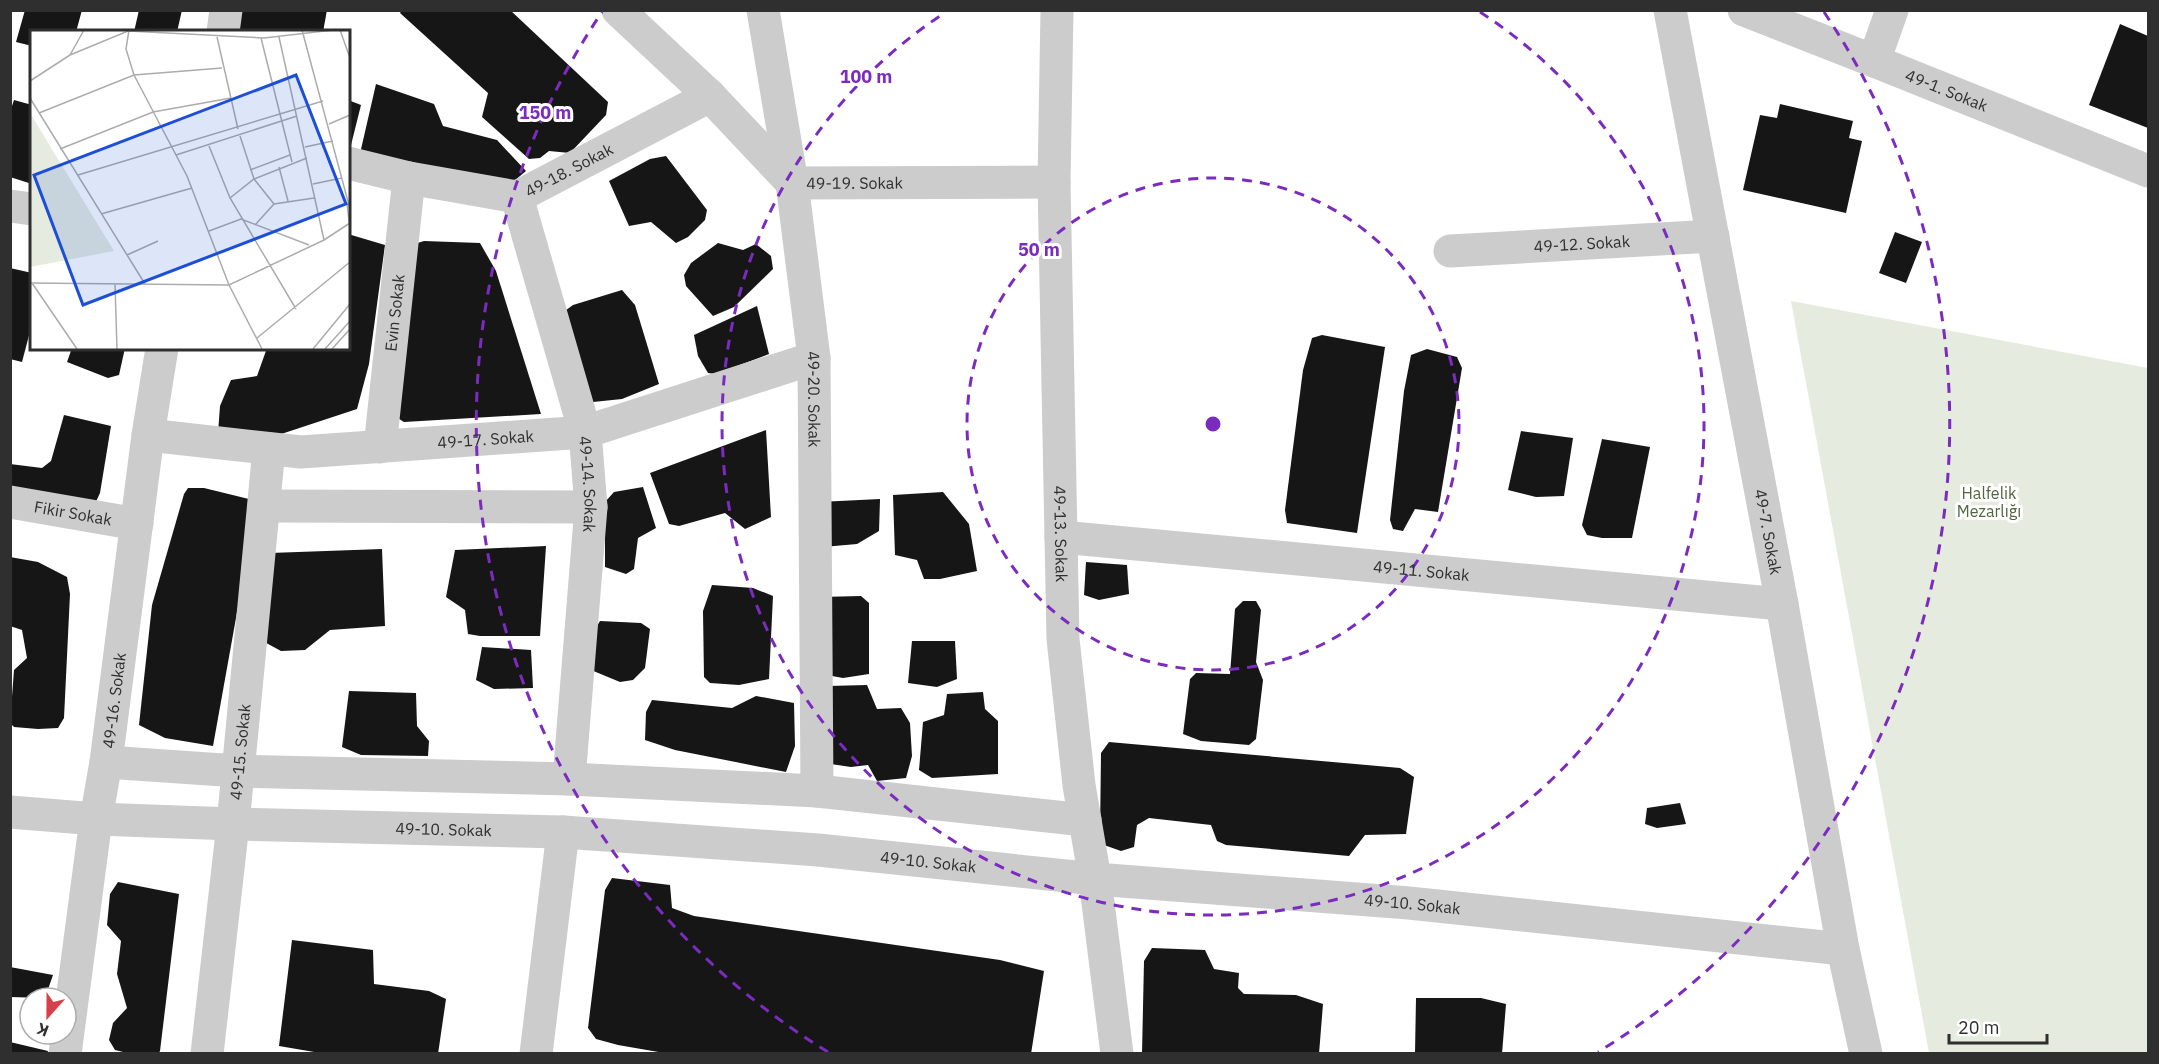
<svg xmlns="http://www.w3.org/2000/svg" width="2159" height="1064" font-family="'IBM Plex Sans',sans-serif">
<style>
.green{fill:#e5ebde}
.building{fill:#161616}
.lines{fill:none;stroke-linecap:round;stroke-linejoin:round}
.minor{stroke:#ccc;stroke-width:33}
.ring{fill:none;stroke:#7b2cbf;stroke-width:3;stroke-dasharray:10 8}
.labels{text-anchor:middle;stroke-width:6;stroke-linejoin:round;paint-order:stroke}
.street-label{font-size:16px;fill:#2f2f2f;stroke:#fff}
.park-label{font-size:16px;fill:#526740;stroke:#fff}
.inset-road{fill:none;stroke:#acacac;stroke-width:1.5}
.view{fill:#1d4ed8;fill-opacity:0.15;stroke:#1d4ed8;stroke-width:3}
.inset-edge{fill:none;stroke:#2f2f2f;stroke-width:3}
.centre{fill:#7b2cbf;stroke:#fff;stroke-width:3}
.ring-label{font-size:18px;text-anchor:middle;font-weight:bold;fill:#7b2cbf;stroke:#fff;stroke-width:6;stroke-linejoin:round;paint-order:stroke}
</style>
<rect width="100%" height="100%" fill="#fff"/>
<polygon class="green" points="1791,301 2148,368 2148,1053 1929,1053"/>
<g class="building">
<polygon points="25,10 82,10 76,32 32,32 32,46 16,42"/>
<polygon points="139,10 182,10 177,32 134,32"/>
<polygon points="237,10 327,10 323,32 235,32"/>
<polygon points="402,10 510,10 608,102 606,115 570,153 549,151 540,158 529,159 482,117 488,93 400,13"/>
<polygon points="2120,24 2148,36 2148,128 2089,105"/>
<polygon points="376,84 434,104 443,126 497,140 526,171 508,186 359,158"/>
<polygon points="14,100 32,105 32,184 10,177 10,112"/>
<polygon points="348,100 361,105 349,153 348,153"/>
<polygon points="1780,104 1853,121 1849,138 1862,141 1846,213 1743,190 1760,115 1777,118"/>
<polygon points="666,156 707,210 705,220 688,237 676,243 651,222 629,226 609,181 650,159"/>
<polygon points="1895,232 1922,242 1906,283 1879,273"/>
<polygon points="348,234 385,245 369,364 357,409 257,442 218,433 220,406 231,380 257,376 267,348 348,348"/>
<polygon points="424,241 480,243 496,271 541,414 404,422 388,412 408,246"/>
<polygon points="718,243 743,250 756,244 771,256 773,269 734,307 713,316 686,286 684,275 691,263"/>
<polygon points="10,268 32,273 32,324 22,362 10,359"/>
<polygon points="622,290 635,305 659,384 622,399 593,402 562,313 573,305"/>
<polygon points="757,306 769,354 716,374 708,373 698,356 694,335"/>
<polygon points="1322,335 1385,347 1357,533 1287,523 1285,510 1303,370 1312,338"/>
<polygon points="72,348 125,348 119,375 108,378 67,362"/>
<polygon points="1427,349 1457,357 1462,368 1438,512 1415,509 1403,531 1393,529 1390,520 1404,391 1411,355"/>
<polygon points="64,415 111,426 100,493 93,508 10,494 10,464 42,468 51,461"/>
<polygon points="766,430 771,517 745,529 725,513 679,526 669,524 650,473"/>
<polygon points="1521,431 1573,438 1564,496 1536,497 1508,490"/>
<polygon points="1602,439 1650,447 1632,538 1602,538 1587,535 1582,525"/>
<polygon points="643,487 656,528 638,538 634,569 626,574 605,567 605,502 614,492"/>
<polygon points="188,488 204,488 257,501 213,746 165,738 139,725 152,605 184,494"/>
<polygon points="943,492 969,524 977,571 940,579 924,579 917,560 895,555 893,495"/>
<polygon points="880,499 879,531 857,544 823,547 819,502"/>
<polygon points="546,546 540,636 480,636 468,634 465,610 446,597 455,550"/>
<polygon points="382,549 385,626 330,630 305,650 281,651 259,639 270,553"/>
<polygon points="10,557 38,562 67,577 70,594 64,718 58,728 38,729 14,727 10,723 14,670 27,658 22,630 10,626"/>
<polygon points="1086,562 1127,565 1129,594 1099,600 1084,595"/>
<polygon points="712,585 753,588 773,596 769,679 739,685 710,683 704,677 703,611"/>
<polygon points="861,596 869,603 869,674 843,678 821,674 820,597"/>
<polygon points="1243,601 1256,601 1261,610 1256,662 1263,680 1256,739 1249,745 1201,741 1183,734 1190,679 1196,673 1230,674 1235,609"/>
<polygon points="600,621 641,623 650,629 645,668 633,680 620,682 591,670 594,631"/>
<polygon points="912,641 955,641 957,679 937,687 908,683"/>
<polygon points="482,647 531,650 533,688 494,689 476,680"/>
<polygon points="867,685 877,709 901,708 910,723 912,756 906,778 877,781 868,765 851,767 824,763 828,686"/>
<polygon points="349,691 416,693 417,726 429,741 428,756 361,755 342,747"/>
<polygon points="983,692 985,709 998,721 998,774 932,778 919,770 923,722 944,715 947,694"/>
<polygon points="756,696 794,703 795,746 786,772 675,750 645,740 646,712 652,700 732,708"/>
<polygon points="1109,742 1400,768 1414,777 1406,834 1365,835 1349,856 1226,845 1217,841 1211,825 1149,818 1137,825 1134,847 1121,851 1104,845 1100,836 1101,753"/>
<polygon points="1680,803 1686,824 1657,828 1645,824 1647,808"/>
<polygon points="612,878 670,885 672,908 694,916 1000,960 1044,971 1031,1054 670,1054 618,1045 596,1039 588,1028 605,890"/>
<polygon points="118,882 179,894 160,1051 158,1054 131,1054 115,1050 109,1040 113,1023 127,1008 117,974 121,941 107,925 110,894"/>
<polygon points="292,940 373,950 374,984 429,991 446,999 438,1054 326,1054 279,1046"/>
<polygon points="1152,948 1205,950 1214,969 1239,973 1238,988 1244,994 1296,995 1323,1004 1319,1054 1142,1054 1144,961"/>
<polygon points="10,967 53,975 45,998 10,997"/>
<polygon points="1416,998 1481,998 1506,1004 1502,1054 1415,1054"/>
<polygon points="10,1042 48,1051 47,1054 10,1054"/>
</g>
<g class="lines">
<g class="minor">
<path id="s1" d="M618,10L710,96L792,183L1054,182"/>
<path id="s2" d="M763,10L792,183L814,358L817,791"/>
<path id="s3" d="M1057,10L1054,182L1063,639L1079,785L1095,879L1117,1054"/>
<path id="s4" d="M1670,10L1782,604L1843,949L1866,1054"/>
<path id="s5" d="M1744,10L1874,61L2148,171"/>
<polyline points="223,32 226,10"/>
<polyline points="1874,61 1892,10"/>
<path id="s6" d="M348,163L409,178L517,197L710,96"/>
<path id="s7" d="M517,197L585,432L591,507L569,779"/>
<polyline points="10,206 32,209"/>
<path id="s8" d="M1450,251L1713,236"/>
<path id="s9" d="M148,435L301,452L585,432L814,358"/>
<path id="s10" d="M380,447L409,178"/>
<path id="s11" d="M10,502L137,524"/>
<polyline points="264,506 591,507"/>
<path id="s12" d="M1061,537L1782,604"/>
<polyline points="106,762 238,771 569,779 817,791 1085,820"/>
<path id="s13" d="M10,812L96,819L233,824L563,832L818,850L1095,879L1409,903L1843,949"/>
<path id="s14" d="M65,1054L96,819L106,762L148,435L162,348"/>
<path id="s15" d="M207,1054L233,824L269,449"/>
<polyline points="536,1054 563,832"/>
</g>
</g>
<g class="ring">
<circle cx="1213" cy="424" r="246"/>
<path d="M1480 12A491 491 0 1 1 946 12"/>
<path d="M828 1052A737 737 0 0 1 602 12M1824 12A737 737 0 0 1 1598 1052"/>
</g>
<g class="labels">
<g class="street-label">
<text dy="6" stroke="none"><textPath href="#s5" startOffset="218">49-1. Sokak</textPath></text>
<text dy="6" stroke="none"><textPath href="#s6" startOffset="231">49-18. Sokak</textPath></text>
<text dy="6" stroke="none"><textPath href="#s1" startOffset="308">49-19. Sokak</textPath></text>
<text dy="6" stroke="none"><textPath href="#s8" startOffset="132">49-12. Sokak</textPath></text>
<text dy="6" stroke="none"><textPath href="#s10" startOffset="135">Evin Sokak</textPath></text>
<text dy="6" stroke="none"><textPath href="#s2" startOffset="393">49-20. Sokak</textPath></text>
<text dy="6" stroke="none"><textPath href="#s9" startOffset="339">49-17. Sokak</textPath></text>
<text dy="6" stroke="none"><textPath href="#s7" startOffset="297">49-14. Sokak</textPath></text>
<text dy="6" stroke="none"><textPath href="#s11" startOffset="64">Fikir Sokak</textPath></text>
<text dy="6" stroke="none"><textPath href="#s4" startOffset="531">49-7. Sokak</textPath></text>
<text dy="6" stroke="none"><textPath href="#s3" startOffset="524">49-13. Sokak</textPath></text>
<text dy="6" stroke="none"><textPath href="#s12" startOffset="362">49-11. Sokak</textPath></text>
<text dy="6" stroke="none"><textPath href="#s14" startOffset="357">49-16. Sokak</textPath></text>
<text dy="6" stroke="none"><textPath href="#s15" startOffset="304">49-15. Sokak</textPath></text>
<text dy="6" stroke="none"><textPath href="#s13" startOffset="434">49-10. Sokak</textPath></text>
<text dy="6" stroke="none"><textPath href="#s13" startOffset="920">49-10. Sokak</textPath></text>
<text dy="6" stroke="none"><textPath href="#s13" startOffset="1406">49-10. Sokak</textPath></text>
</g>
<g class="park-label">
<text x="1989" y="499">Halfelik<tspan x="1989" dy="18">Mezarlığı</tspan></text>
</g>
</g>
<g transform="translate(30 30)">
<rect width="320" height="320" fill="#fff"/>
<path d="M0,83L84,221L0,237Z" fill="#e5ebde"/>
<path class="inset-road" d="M99,0L96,19L104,45L157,146L199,255L232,319M272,0L320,179M310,0L320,28M187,7L208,99M249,7L294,210M231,8L262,132M40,25L54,0M0,51L40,25L98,1L234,8L303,0M0,68L115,254M9,83L104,45L192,38M299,94L320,85M210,106L224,149L244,174M179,116L200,168L266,279M275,117L303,111M30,119L123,82L201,68M146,125L267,86M249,137L258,171M220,140L260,125M48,145L293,71M283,154L312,148M200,168L224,149L277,128M317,173L320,200M71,184L162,158M225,195L244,174L284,168M179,201L211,189L279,215M97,225L128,211M0,253L199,255L294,210L320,193M2,253L47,319M85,254L87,319M227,308L320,232M283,319L320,274M295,319L320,291M302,319L320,299"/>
<path class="view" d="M266,45L316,174L53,275L4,145Z"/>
<rect width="320" height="320" class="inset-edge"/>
</g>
<circle cx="1213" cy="424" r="9" class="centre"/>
<g class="ring-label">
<text x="866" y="83">100 m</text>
<text x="545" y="119">150 m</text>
<text x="1039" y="256">50 m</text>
</g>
<rect width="2159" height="1064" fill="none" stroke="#2f2f2f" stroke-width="24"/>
<g transform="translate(48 1016) rotate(201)"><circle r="28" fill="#ffffff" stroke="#acacac" stroke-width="1.5"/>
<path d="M0-4.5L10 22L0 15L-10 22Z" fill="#d7404a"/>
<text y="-9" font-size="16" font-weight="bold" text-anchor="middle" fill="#2f2f2f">K</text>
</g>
<path d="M1949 1034v9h98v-9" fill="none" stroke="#2f2f2f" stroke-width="3"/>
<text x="1958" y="1034" font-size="18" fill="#2f2f2f" stroke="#ffffff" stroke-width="4.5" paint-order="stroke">20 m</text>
</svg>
